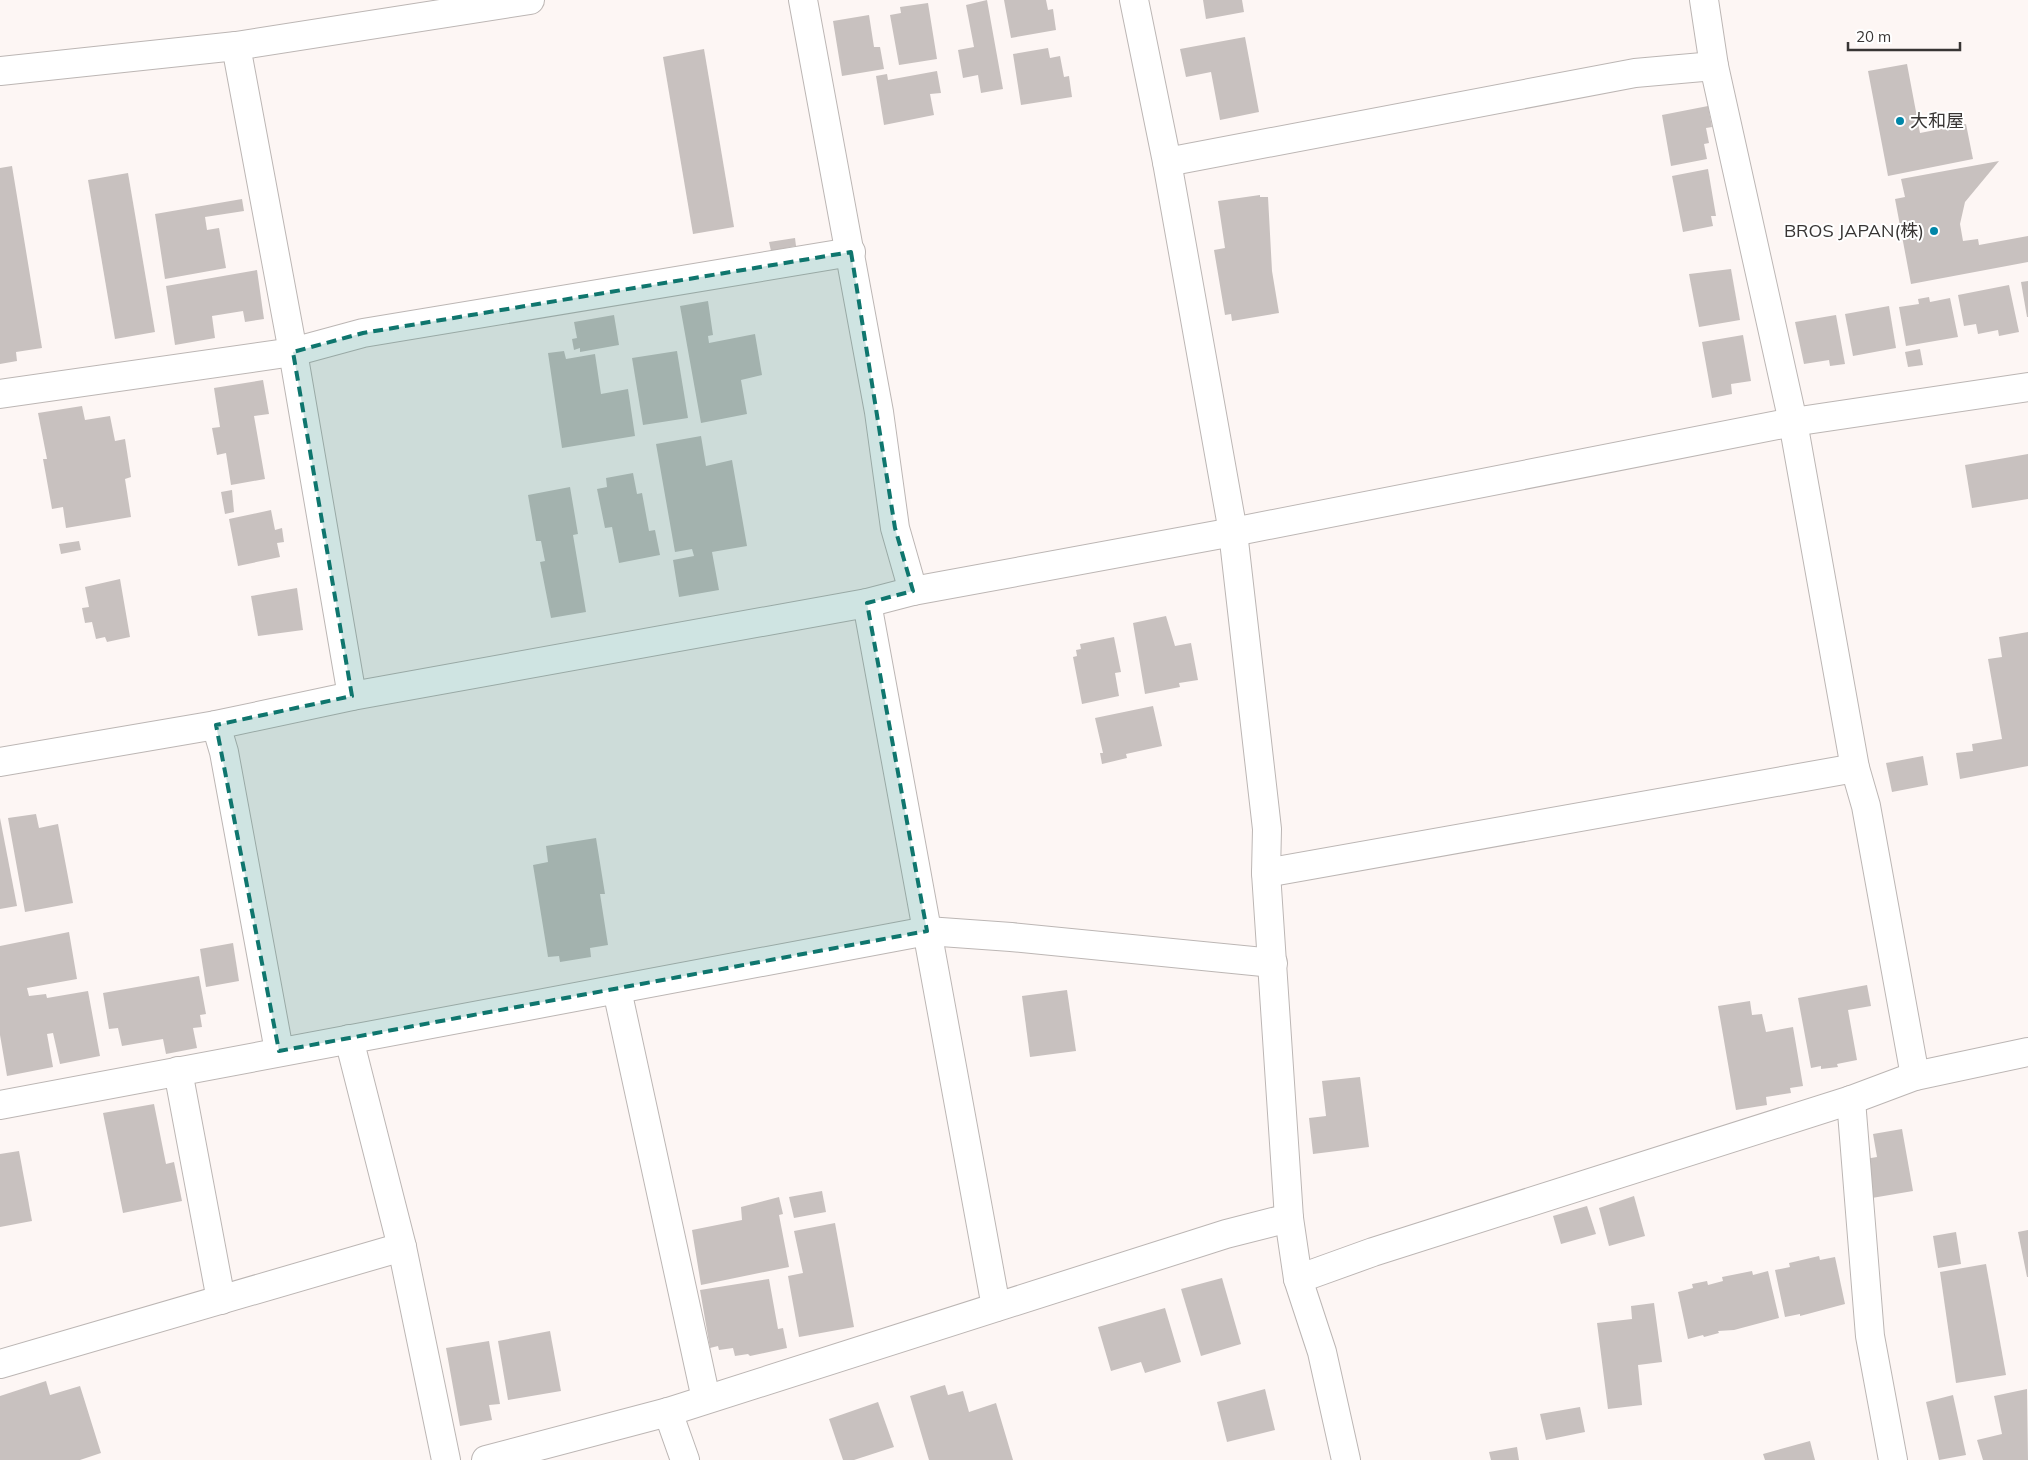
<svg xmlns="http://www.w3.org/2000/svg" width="2028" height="1460" font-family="Mulish,'Noto Sans JP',sans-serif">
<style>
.building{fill:#c8c1bf}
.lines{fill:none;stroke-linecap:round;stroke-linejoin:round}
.minor-casing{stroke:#bcb6b4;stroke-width:30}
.minor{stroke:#fff;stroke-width:28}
.marked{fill:#0f766e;fill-opacity:0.2;stroke:#0f766e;stroke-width:4;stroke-dasharray:10 6;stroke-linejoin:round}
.poi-dot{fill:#0086a8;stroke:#fff;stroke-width:2}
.labels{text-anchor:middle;stroke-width:4;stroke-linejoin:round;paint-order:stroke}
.poi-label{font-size:18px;fill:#383534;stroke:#fff;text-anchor:start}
</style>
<rect width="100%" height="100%" fill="#fdf6f4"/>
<g class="building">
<polygon points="987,0 1003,89 981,93 978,75 963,78 958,50 974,47 966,5"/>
<polygon points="1004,0 1046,0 1048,10 1053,9 1056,30 1011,38"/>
<polygon points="1203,0 1242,0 1244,12 1206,19"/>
<polygon points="928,3 937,59 899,65 890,15 901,13 900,7"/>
<polygon points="869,15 874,47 880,47 884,69 842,76 833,21"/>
<polygon points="1245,37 1259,112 1220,120 1211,72 1186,77 1180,49"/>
<polygon points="1048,48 1050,58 1060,56 1064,77 1069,76 1072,97 1021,105 1013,54"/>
<polygon points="704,49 734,227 693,234 663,57"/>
<polygon points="1907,64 1920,133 1966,124 1973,159 1888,176 1868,71"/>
<polygon points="937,71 941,93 930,94 934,115 884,125 876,76 887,74 888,80"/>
<polygon points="1708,106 1712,127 1706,128 1709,143 1704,144 1707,159 1671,166 1662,115"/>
<polygon points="1999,161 1965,202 1960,224 1963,241 1978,239 1979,245 2028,236 2028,262 1911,284 1895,199 1905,197 1901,179"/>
<polygon points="12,166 42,348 16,352 17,361 0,364 0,168"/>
<polygon points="1708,169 1716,216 1711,216 1713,226 1683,232 1672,176"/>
<polygon points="128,173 155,332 115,339 88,180"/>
<polygon points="1260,195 1260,197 1268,197 1272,271 1279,313 1232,321 1231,314 1225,315 1214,250 1225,248 1218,201"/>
<polygon points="242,199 244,211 205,217 207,230 219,228 226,268 165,279 155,214"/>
<polygon points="795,238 796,246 771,251 769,242"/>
<polygon points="1731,269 1740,320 1699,327 1689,274"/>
<polygon points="257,270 264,319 245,322 243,311 212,316 215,338 175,345 166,286"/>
<polygon points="2028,281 2028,317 2027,317 2021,282"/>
<polygon points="2009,285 2019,332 1999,336 1998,330 1978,334 1976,324 1964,326 1958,295"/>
<polygon points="1929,297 1930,302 1950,298 1958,337 1906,346 1899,307 1919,304 1918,299"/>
<polygon points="708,301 713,335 708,336 709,343 755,334 762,375 741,380 747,414 701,423 680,306"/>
<polygon points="1889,306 1896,348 1853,356 1845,314"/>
<polygon points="614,315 619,345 580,352 580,348 574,350 572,339 577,338 574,322"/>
<polygon points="1836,315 1845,364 1830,366 1829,360 1804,364 1795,322"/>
<polygon points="1743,335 1751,381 1731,384 1732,394 1712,398 1702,342"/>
<polygon points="1920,349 1923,365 1908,367 1905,352"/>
<polygon points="564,351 566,359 595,354 601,394 628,389 635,436 562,448 548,353"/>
<polygon points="677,351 688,418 643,425 632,358"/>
<polygon points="263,380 269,414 254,416 265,479 231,485 226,453 217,455 212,428 220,427 214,388"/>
<polygon points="82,406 85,420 110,416 115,441 125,439 131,477 125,479 131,517 66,528 63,507 52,509 43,459 47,459 38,413"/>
<polygon points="701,436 706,466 732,460 747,546 712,552 719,590 679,597 673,560 694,556 692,549 675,552 656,444"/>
<polygon points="2028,454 2028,499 1972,508 1965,465"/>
<polygon points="633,473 637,494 642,493 649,531 655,530 660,555 619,563 612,527 605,528 597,489 607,487 606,478"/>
<polygon points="570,487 578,534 573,535 586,612 551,618 540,562 545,561 541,541 536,541 528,495"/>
<polygon points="232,490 234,512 225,514 221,492"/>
<polygon points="271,510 275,530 282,528 284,542 277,543 280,557 238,566 229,519"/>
<polygon points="79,541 81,550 61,554 59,544"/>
<polygon points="120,579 130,637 107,642 105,637 96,639 92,622 85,623 82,608 89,607 85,587"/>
<polygon points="297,588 303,630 258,636 251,596"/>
<polygon points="1166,616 1175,646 1191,643 1198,680 1179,683 1180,687 1145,694 1133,623"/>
<polygon points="2028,632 2028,766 1960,779 1956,753 1973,751 1972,744 2002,739 1988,659 2002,657 1999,637"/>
<polygon points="1114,637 1121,672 1115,673 1119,696 1082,704 1073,657 1077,656 1076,650 1081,649 1080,644"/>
<polygon points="1153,706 1162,746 1126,754 1127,758 1102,764 1100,753 1103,753 1095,718"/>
<polygon points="1923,756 1928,785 1892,792 1886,763"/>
<polygon points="36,814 39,828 58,824 73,903 25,912 8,818"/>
<polygon points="0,818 17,906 0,909"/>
<polygon points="596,838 605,894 600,894 608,945 590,948 591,957 560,962 559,956 548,957 533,865 548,862 546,846"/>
<polygon points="69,932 77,979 27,988 29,996 46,994 47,998 88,991 100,1056 60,1064 53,1033 47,1034 53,1067 7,1076 0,1035 0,946"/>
<polygon points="233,943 239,981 206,987 200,949"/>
<polygon points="199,976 206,1014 200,1015 202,1027 193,1028 197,1048 166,1054 163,1039 122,1046 118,1028 109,1029 103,993"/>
<polygon points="1867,985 1871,1006 1848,1010 1857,1060 1837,1064 1838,1067 1821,1069 1821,1066 1811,1068 1798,998"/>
<polygon points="1067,990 1076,1051 1030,1057 1022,996"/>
<polygon points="1750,1001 1752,1015 1762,1014 1766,1032 1793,1027 1803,1086 1790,1088 1791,1093 1766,1097 1767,1105 1736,1110 1718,1006"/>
<polygon points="1360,1077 1369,1147 1313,1154 1309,1118 1326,1116 1322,1081"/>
<polygon points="154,1104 166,1164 174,1162 182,1201 123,1213 103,1113"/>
<polygon points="1902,1129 1913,1191 1866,1199 1865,1159 1877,1157 1873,1134"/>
<polygon points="19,1151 32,1221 0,1227 0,1154"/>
<polygon points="822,1191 826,1212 794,1218 789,1197"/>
<polygon points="1634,1196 1645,1236 1609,1246 1599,1208"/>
<polygon points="779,1197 783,1214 779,1215 789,1267 701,1285 692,1230 742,1220 741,1207"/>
<polygon points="1587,1206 1596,1234 1561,1244 1553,1216"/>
<polygon points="835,1223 854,1327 799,1337 788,1276 803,1273 794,1231"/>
<polygon points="2028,1230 2028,1277 2027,1277 2018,1232"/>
<polygon points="1956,1232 1961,1264 1938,1268 1933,1236"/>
<polygon points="1819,1256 1820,1260 1835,1257 1845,1304 1800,1316 1800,1314 1785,1317 1775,1270 1790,1267 1789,1263"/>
<polygon points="1986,1264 2006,1375 1956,1383 1940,1272"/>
<polygon points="1752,1271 1753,1275 1768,1271 1779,1318 1734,1330 1718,1331 1719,1333 1704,1337 1703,1335 1688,1339 1678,1292 1693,1288 1692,1284 1707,1281 1708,1285 1723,1281 1722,1277"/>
<polygon points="1222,1278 1241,1344 1201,1356 1181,1289"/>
<polygon points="769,1279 778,1329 783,1328 787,1348 750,1356 748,1354 735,1356 733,1348 719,1350 718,1346 710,1348 700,1290"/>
<polygon points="1654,1303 1662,1362 1638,1365 1642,1405 1608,1409 1597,1323 1632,1319 1631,1306"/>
<polygon points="1165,1308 1181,1362 1145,1373 1141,1362 1111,1371 1098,1327"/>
<polygon points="550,1331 561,1391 508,1400 498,1341"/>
<polygon points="489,1341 500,1404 489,1405 492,1420 460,1426 446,1348"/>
<polygon points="46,1381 50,1395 80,1386 101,1453 80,1460 0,1460 0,1396"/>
<polygon points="945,1385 948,1395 963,1391 969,1412 996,1403 1013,1460 929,1460 910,1396"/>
<polygon points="1265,1389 1275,1430 1227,1442 1217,1402"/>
<polygon points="2027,1389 2028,1460 1983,1460 1977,1440 2002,1434 1994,1396"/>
<polygon points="1953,1395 1966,1455 1939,1460 1926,1402"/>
<polygon points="878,1402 894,1447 854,1460 843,1460 829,1419"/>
<polygon points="1580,1407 1585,1432 1546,1440 1540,1414"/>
<polygon points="1810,1441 1815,1460 1765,1460 1763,1454"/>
<polygon points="1517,1447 1519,1460 1491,1460 1489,1452"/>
</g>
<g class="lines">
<defs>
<g id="minor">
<polyline points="803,0 879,412 895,528 913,591"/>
<polyline points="1134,0 1167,162 1233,532 1267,829 1266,873 1289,1218 1298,1279 1322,1352 1346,1460"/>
<polyline points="1704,0 1714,66 1793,422 1855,768 1866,806 1915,1076"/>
<polyline points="236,46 293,352 352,696"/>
<polyline points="0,71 236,46 530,0"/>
<polyline points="1167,162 1635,73 1714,66"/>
<polyline points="0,394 293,352 363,333 851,252"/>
<polyline points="867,603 996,1307"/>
<polyline points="216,725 224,752 279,1051"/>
<polyline points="0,762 216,725 352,696 867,603 913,591 1233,532 1793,422 2028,387"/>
<polyline points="1266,873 1855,768"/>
<polyline points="617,990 706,1399"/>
<polyline points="349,1039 402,1247 446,1460"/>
<polyline points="178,1071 221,1300"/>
<polyline points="1851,1100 1870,1336 1893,1460"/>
<polyline points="0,1105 927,931 1011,937 1273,963"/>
<polyline points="1298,1279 1373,1252 1851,1100 1915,1076 2028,1052"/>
<polyline points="0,1364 402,1247"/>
<polyline points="668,1412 685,1460"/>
<polyline points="486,1460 668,1412 1226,1234 1289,1218"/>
</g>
</defs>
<use href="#minor" class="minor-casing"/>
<use href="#minor" class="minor"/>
</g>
<path class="marked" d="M 851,252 L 895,528 L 913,591 L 867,603 L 927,931 L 279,1051 L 216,725 L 352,696 L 293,352 L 363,333 Z"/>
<g class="poi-dot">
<circle cx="1900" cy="121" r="5"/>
<circle cx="1934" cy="231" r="5"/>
</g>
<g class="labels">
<g class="poi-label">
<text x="1910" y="127">大和屋</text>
<text x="1924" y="237" text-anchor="end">BROS JAPAN(株)</text>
</g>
</g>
<path d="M1848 42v8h112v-8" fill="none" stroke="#383534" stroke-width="2.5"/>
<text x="1856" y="42" font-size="15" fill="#383534" stroke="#ffffff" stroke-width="4" paint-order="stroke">20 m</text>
</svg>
